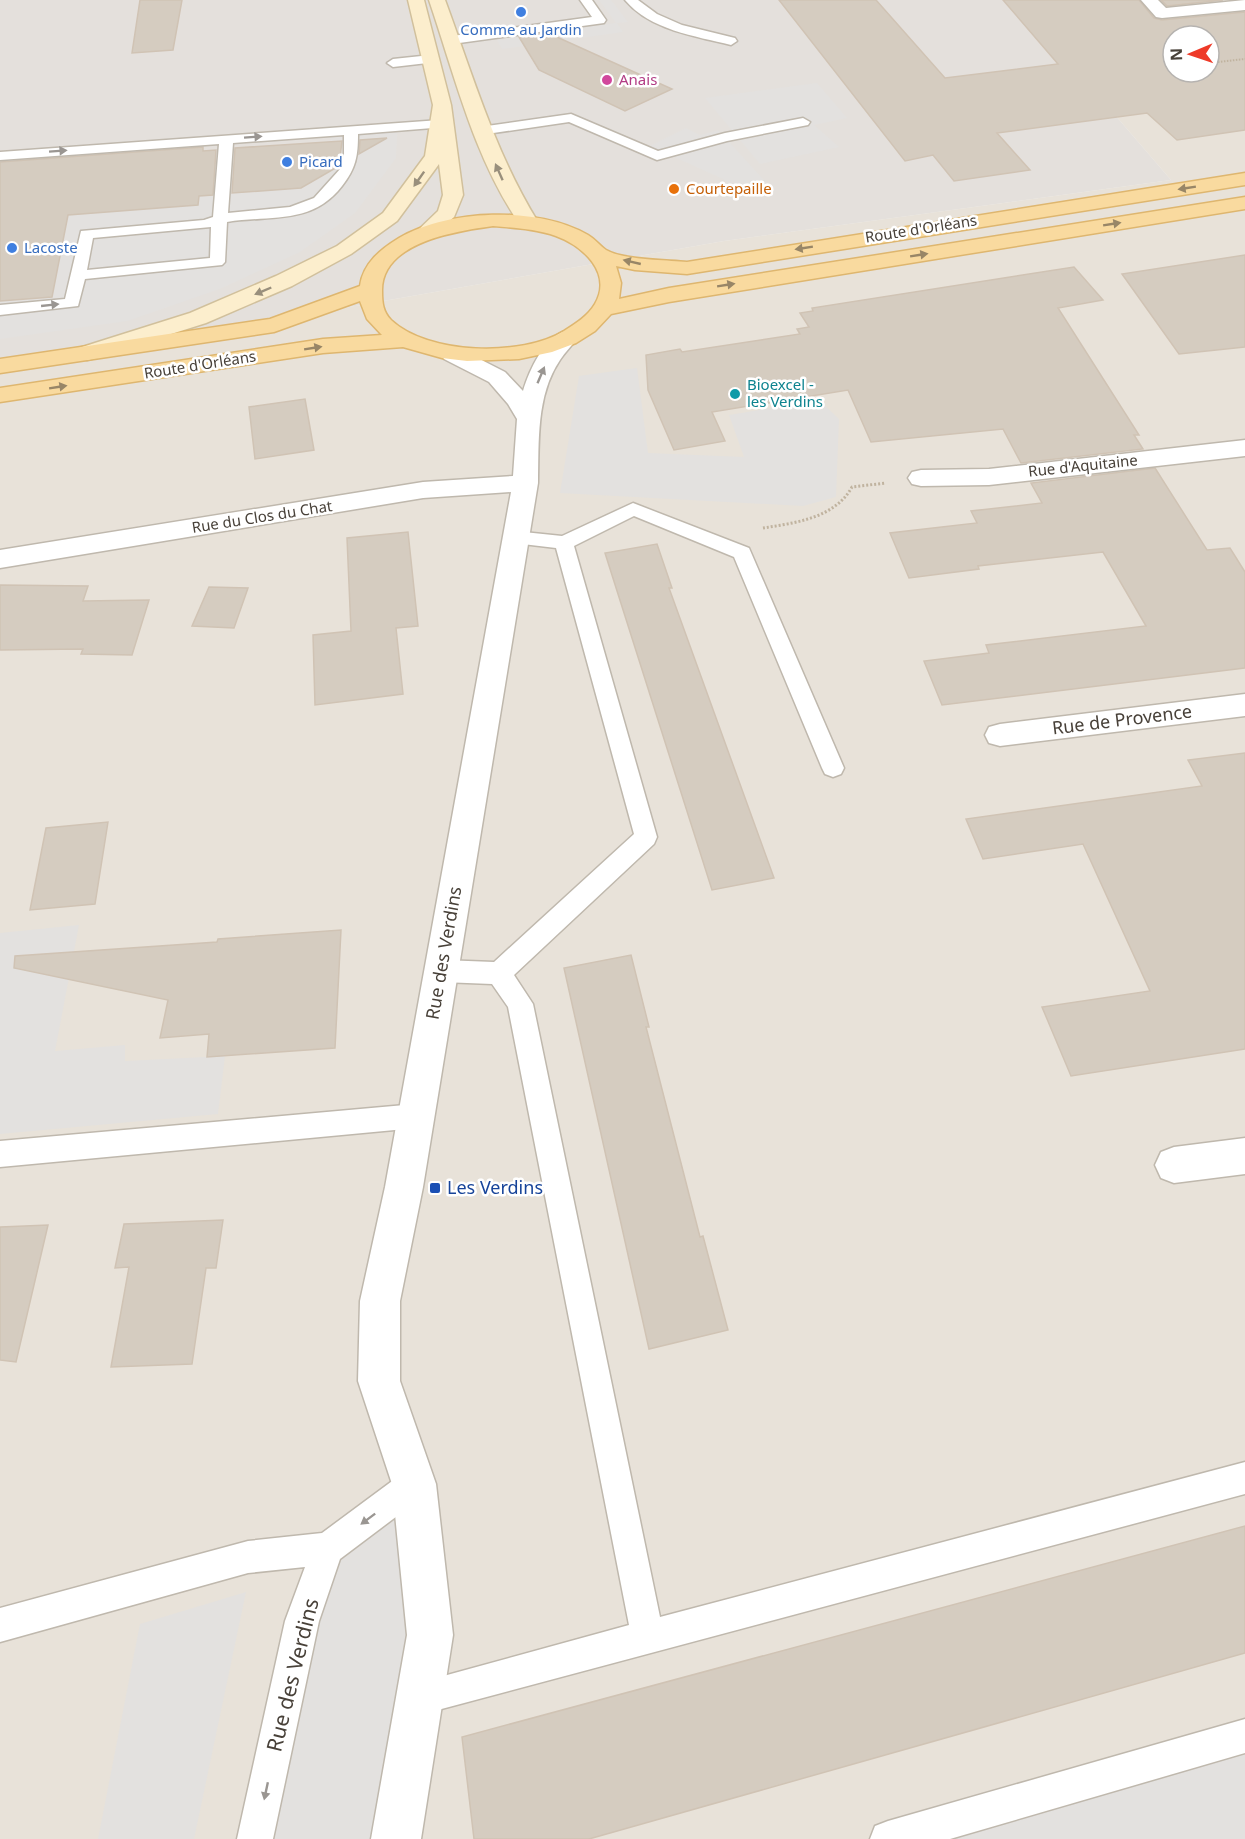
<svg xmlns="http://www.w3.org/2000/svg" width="1245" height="1839" font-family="'Noto Sans',sans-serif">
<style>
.residential{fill:#e8e2d9;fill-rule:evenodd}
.industrial{fill:#e4e0dc}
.parking{fill:#e3e1df}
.building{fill:#d5ccc0;stroke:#d0c3b4;stroke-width:1.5;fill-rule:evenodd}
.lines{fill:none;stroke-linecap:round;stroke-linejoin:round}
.service-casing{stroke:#bfb8ad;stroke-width:3}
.minor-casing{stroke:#bfb8ad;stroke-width:3}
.secondary-casing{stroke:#d1c09c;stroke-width:3}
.primary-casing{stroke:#deb66f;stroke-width:3}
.path-far1{stroke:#c0b39f;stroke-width:2;stroke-dasharray:1.5 1.5;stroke-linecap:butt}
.path{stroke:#c0b39f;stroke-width:3;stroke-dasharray:2 2;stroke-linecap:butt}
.service{fill:#fff;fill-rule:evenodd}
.minor{fill:#fff;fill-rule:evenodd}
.secondary{fill:#fceecd;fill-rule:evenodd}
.primary{fill:#f9da9f;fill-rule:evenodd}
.oneway{fill:#9a9692}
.oneway2{fill:#998f7c}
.oneway3{fill:#988667}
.shop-dot{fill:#3f7fe0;stroke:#fff;stroke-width:2}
.hotel-dot{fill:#d1479c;stroke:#fff;stroke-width:2}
.food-dot{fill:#e8710a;stroke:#fff;stroke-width:2}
.culture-dot{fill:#0f9aa8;stroke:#fff;stroke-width:2}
.transit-dot{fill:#1a4fb4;stroke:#fff;stroke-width:2}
.labels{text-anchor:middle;stroke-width:5;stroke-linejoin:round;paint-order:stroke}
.far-shop-label{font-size:15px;fill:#366cbe;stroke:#fff;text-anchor:start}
.far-hotel-label{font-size:15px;fill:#b23c85;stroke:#fff;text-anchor:start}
.far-food-label{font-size:15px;fill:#c56008;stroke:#fff;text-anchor:start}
.far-street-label{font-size:15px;fill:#484139;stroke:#fff}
.far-culture-label{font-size:15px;fill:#0d838f;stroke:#fff;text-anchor:start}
.street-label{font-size:18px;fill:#484139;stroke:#fff}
.transit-label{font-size:18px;fill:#164399;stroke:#fff;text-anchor:start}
.near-street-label{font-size:21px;fill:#484139;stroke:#fff}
</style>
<rect width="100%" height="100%" fill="#f4f1eb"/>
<path class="residential" d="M 1016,0 L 1245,0 L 1245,1839 L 0,1839 L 0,366 L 87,353 L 724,241 L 1171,180 ZM 1173,36 L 1209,36 L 1209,72 L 1173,72 Z"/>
<polygon class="industrial" points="0,0 1016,0 1171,180 724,241 87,353 0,366"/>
<g class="parking">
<polygon points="599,0 611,0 628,22 617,23 623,32 502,49 497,40 616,23"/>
<polygon points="817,83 847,118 814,125 839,147 760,164 705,98"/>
<polygon points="398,122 396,158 355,213 300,252 220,289 127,321 0,339 0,301 52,297 68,215 198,205 199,192 240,193 301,188 332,170 330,128"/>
<polygon points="686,128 700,135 718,130 773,190 743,196 723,179 650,146"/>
<polygon points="637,368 648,453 744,457 729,415 819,400 839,419 836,497 803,506 560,493 579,376"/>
<polygon points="79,925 55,1051 125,1045 125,1061 225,1056 218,1114 0,1134 0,933"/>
<polygon points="414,1484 430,1635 396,1839 255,1839 328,1548"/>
<polygon points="246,1592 194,1839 98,1839 140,1624"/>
<polygon points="1245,1736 1245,1839 888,1839"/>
</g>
<g class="building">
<polygon points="140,0 182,0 173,50 132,53"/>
<path d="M 779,0 L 876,0 L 945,78 L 1058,64 L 1003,0 L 1139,0 L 1154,18 L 1162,20 L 1245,12 L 1245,130 L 1177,140 L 1147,113 L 997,133 L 1030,170 L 954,181 L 933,155 L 905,161 ZM 1173,36 L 1209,36 L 1209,72 L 1173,72 Z"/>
<polygon points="1161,0 1223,0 1167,6"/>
<polygon points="548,33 632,71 672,89 625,111 539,70 519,37"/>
<polygon points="387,138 359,154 360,140"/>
<polygon points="342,141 339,166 301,188 232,193 235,148"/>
<polygon points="203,147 203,151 216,150 213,195 199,196 198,205 68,215 52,297 0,301 0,162"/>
<polygon points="1245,255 1245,347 1179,354 1122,274"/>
<polygon points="1074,267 1103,300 1058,308 1139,435 1134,435 1143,449 1021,463 1003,429 871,442 848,390 712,412 725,441 674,450 648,390 646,355 680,349 682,352 800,334 797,329 809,327 800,313 813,311 812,308"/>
<polygon points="305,399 314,450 255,459 249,407"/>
<polygon points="1155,468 1207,550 1230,548 1245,572 1245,668 942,705 924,661 989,653 986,645 1146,626 1103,552 978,566 979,569 909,578 890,533 977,523 971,511 1042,503 1031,483"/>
<polygon points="408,532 418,626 396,628 403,694 315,705 313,635 351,631 347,538"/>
<polygon points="657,544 672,588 669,588 774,878 712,890 605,553"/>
<polygon points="0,585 88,586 83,601 149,600 132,655 81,654 83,649 0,650"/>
<polygon points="209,587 248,588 234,628 192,626"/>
<polygon points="1245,753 1245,1049 1071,1076 1042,1007 1150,991 1083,844 983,859 966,819 1202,786 1188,760"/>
<polygon points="108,822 95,904 30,910 46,828"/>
<polygon points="341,930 335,1048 207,1057 209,1034 160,1038 168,1000 14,968 15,956 217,942 218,939"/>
<polygon points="631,955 649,1027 646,1027 700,1237 703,1236 728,1330 649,1349 564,968"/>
<polygon points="223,1220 216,1268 206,1268 192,1364 111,1367 129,1267 115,1268 124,1224"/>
<polygon points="48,1225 16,1362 0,1360 0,1227"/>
<polygon points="1245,1526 1245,1653 589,1839 474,1839 462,1737"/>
</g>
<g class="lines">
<defs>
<g id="service">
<polygon points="580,0 592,0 606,20 604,23 452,44 446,40 452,36 592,17"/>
<path d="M 625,0 L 638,0 L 657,14 L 682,25 L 735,38 L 737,41 L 731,45 C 695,36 650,30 625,0 Z"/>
<polygon points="431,55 436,56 437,59 436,62 393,67 387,63 393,59"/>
<polygon points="571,114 658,151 725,133 803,118 810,122 808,125 727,141 657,160 569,122 480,135 473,131 480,127"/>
<path d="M 440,120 L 445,121 L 447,124 L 445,127 L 358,134 C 358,156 356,168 342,186 C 312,225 271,215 227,222 L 225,262 L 222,265 L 85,279 L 78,306 L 0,315 L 0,305 L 65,299 L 81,231 L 204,220 L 213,217 L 219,144 L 0,160 L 0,152 ZM 344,135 L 344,157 L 341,168 L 314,198 L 290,207 L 228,213 L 233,143 ZM 211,227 L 210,258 L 87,270 L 93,238 Z"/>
<polygon points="633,503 749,548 844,768 841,774 833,777 825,774 822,768 734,557 634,516 574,546 657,837 654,844 514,975 533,1004 660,1617 1245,1462 1245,1494 419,1715 407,1710 402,1698 407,1686 629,1625 508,1007 492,984 442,982 433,979 430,971 433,963 442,960 494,962 634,834 556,548 514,543 507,542 504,537 507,532 514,531 562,536"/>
<polygon points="416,1104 425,1107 429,1116 425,1125 416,1128 0,1167 0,1141"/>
<polygon points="414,1468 425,1473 430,1484 425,1495 340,1559 319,1621 273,1839 237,1839 285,1621 305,1567 248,1573 0,1642 0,1608 248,1541 322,1533 403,1473"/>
<polygon points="1245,1719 1245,1753 950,1839 870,1839 875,1826 888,1821"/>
</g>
<g id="minor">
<polygon points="1141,0 1158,0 1166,8 1245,0 1245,10 1162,18 1156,17"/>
<path d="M 566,331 L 574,333 L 577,338 C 572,346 565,352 560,360 C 536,395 539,442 538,483 L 423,1187 L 400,1301 L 400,1381 L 436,1484 L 453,1635 L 421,1839 L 371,1839 L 407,1635 L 392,1484 L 358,1381 L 360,1301 L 385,1187 L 511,492 L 423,498 L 0,568 L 0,550 L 423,482 L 513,476 L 517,419 L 508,404 L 489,382 L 444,359 L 441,354 L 444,349 L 452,347 L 460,349 L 505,372 L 523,391 C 529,371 544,337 566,331 Z"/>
<polygon points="1245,440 1245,456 989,485 921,486 912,484 908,478 912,472 921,470 989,469"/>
<polygon points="1245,694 1245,716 1000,746 989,743 985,735 989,727 1000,724"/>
<polygon points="1245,1138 1245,1174 1174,1183 1161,1178 1155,1165 1161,1152 1174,1147"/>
</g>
<g id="secondary">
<polygon points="408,0 424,0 451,105 463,195 454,217 432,237 425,239 418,237 415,233 438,211 443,195 439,164 397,221 351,254 292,286 206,323 95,358 87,360 79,358 76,353 79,348 190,313 276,276 337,246 383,213 425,156 433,105"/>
<path d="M 429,0 L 445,0 C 473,76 495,153 538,222 L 535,226 L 528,228 L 521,226 C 474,159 455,76 429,0 Z"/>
</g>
<path id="primary" d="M 1245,173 L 1245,185 L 687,274 L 635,270 L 616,266 L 621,283 L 619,299 L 669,288 L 1245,197 L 1245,209 L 669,302 L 611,314 L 595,331 L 576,343 L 552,352 L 519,359 L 467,361 L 442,358 L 403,347 L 323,353 L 0,402 L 0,388 L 323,339 L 382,335 L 367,319 L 360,301 L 274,332 L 0,373 L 0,359 L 270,319 L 360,286 C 363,263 381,249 399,238 C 448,209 538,206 588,235 C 595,239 600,246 606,250 C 623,260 667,260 687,262 ZM 493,226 C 514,228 536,229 556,236 C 583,246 613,273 595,304 C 588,316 575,324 564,331 C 522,357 428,355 391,320 C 383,312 382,303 382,291 C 381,242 457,231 493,226 Z"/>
</defs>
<use href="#service" class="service-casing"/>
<use href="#minor" class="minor-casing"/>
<use href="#secondary" class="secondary-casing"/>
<use href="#primary" class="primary-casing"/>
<polyline class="path-far1" points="1209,63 1245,59"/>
<path class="path" d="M 763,528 C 795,523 835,518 852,487 L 886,483"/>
<use href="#service" class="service"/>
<use href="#minor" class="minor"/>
<use href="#secondary" class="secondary"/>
<use href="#primary" class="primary"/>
</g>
<defs><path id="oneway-solid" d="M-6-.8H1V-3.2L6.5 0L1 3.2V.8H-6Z" transform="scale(1.5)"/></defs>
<g class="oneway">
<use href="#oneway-solid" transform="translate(253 137) rotate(-4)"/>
<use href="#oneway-solid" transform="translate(58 151) rotate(-4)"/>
<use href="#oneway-solid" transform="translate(50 305) rotate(-6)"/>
<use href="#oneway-solid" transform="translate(541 375) rotate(-67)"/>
<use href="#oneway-solid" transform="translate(368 1519) rotate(143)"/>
<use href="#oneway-solid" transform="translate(266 1791) rotate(102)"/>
</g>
<g class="oneway2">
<use href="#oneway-solid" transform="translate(499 172) rotate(-114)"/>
<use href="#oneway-solid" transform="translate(419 179) rotate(125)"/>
<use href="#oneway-solid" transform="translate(263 291) rotate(157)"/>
</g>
<g class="oneway3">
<use href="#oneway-solid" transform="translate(1187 188) rotate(171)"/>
<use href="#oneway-solid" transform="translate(1112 224) rotate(-9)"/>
<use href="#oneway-solid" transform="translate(804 248) rotate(171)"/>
<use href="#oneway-solid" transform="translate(919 255) rotate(-9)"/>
<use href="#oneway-solid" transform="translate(632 262) rotate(-167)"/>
<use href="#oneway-solid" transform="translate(726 285) rotate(-9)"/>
<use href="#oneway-solid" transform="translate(313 348) rotate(-9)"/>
<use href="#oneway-solid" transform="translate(58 387) rotate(-9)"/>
</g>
<g class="shop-dot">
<circle cx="521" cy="12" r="6"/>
<circle cx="287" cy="162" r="6"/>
<circle cx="12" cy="248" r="6"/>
</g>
<circle class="hotel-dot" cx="607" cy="80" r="6"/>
<circle class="food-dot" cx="674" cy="189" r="6"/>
<circle class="culture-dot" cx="735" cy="394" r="6"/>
<rect class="transit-dot" x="429" y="1182" width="12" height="12" rx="3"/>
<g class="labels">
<g class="far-shop-label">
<text x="521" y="35" text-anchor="middle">Comme au Jardin</text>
<text x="299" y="167">Picard</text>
<text x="24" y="253">Lacoste</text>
</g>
<g class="far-hotel-label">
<text x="619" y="85">Anais</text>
</g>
<g class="far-food-label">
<text x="686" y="194">Courtepaille</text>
</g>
<g class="far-street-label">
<text transform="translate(921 229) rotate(-9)" y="5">Route d'Orléans</text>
<text transform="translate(200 365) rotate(-9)" y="5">Route d'Orléans</text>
<text transform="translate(1083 466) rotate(-6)" y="5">Rue d'Aquitaine</text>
<text transform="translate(262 517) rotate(-9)" y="5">Rue du Clos du Chat</text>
</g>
<g class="far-culture-label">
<text x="747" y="390">Bioexcel -<tspan x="747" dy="17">les Verdins</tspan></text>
</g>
<g class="street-label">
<text transform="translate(1122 720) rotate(-7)" y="6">Rue de Provence</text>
<text transform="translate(444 953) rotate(-80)" y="6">Rue des Verdins</text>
</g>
<g class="transit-label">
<text x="447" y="1194">Les Verdins</text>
</g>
<g class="near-street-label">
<text transform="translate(293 1675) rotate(-76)" y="7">Rue des Verdins</text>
</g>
</g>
<g transform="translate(1191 54) rotate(268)"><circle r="28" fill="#ffffff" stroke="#b6b3b0" stroke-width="1.5"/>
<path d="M0-4.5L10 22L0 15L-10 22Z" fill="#ee3a28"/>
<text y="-9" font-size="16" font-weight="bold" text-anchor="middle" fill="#484139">N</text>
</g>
</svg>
